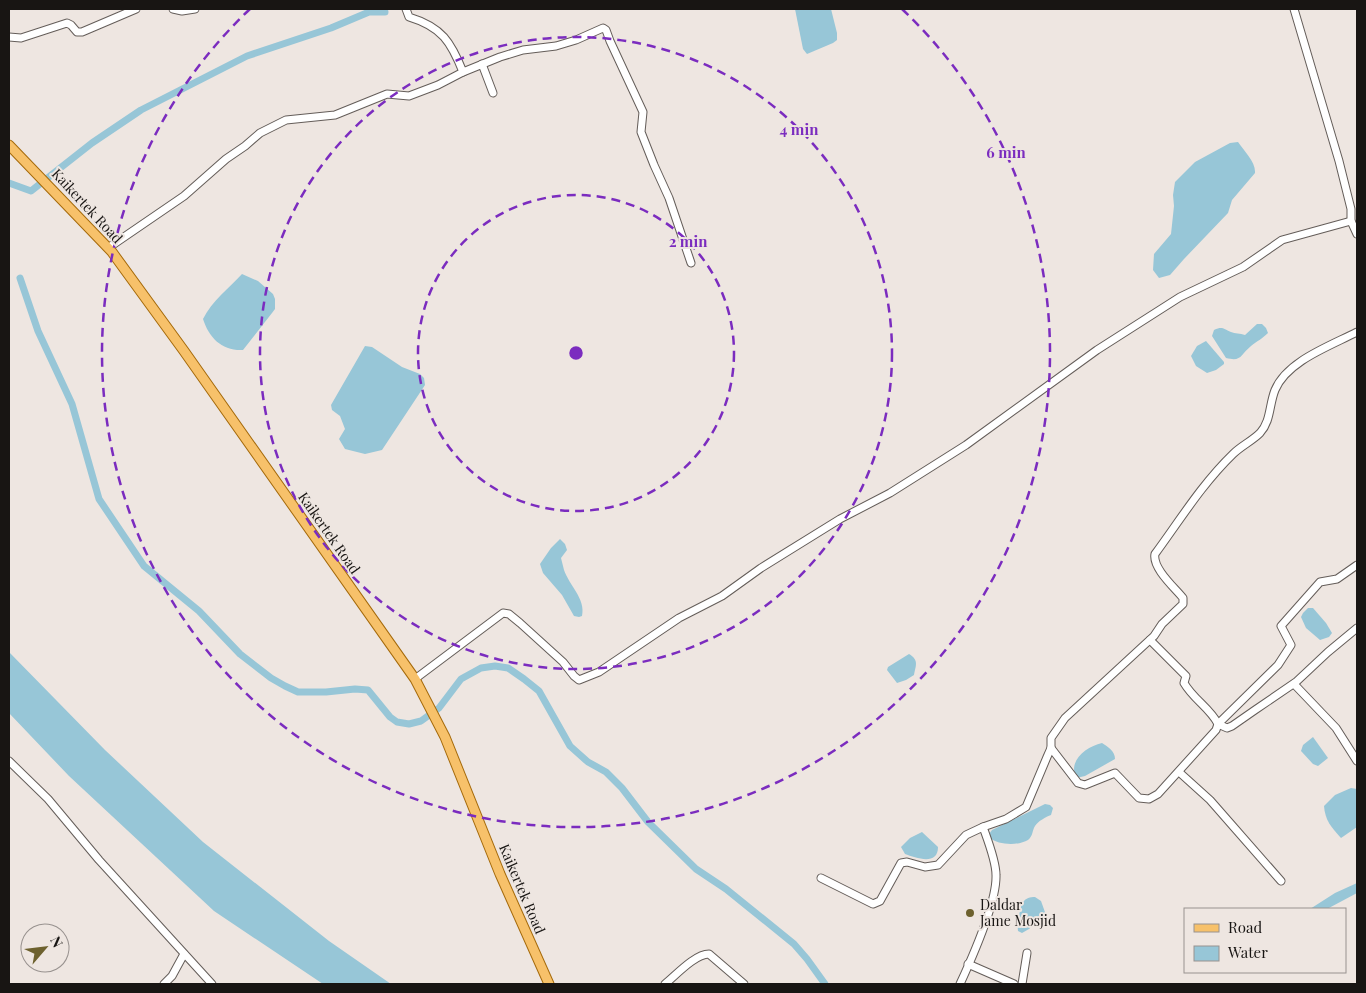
<svg xmlns="http://www.w3.org/2000/svg" width="1366" height="993" font-family="'Playfair Display',serif">
<style>
.water{fill:#97c6d7}
.lines{fill:none;stroke-linecap:round;stroke-linejoin:round}
.canal{stroke:#97c6d7;stroke-width:7}
.minor-casing{stroke:#645d59;stroke-width:9}
.major-casing{stroke:#a56a0b;stroke-width:11}
.minor{stroke:#fff;stroke-width:7}
.major{stroke:#f7c16a;stroke-width:9}
.ring{fill:none;stroke:#7b2cbf;stroke-width:2.5;stroke-dasharray:9 6}
.poi-dot{fill:#6d612e;stroke:#eee6e1;stroke-width:2}
.labels{text-anchor:middle;stroke-width:4;stroke-linejoin:round;paint-order:stroke}
.street-label{font-size:14px;fill:#181513;stroke:#eee6e1}
.poi-label{font-size:14px;fill:#181513;stroke:#eee6e1;text-anchor:start}
.centre{fill:#7b2cbf;stroke:#eee6e1;stroke-width:2.5}
.ring-label{font-size:15px;text-anchor:middle;font-weight:bold;fill:#7b2cbf;stroke:#eee6e1;stroke-width:4;stroke-linejoin:round;paint-order:stroke}
</style>
<rect width="100%" height="100%" fill="#eee6e1"/>
<g class="water">
<polygon points="795,9 831,9 837,33 837,40 833,43 807,54 803,49"/>
<path d="M 1238,142 C 1244,151 1256,162 1255,173 L 1232,200 L 1228,213 L 1184,259 L 1170,275 L 1159,278 L 1153,270 L 1154,254 L 1171,234 L 1174,206 L 1173,195 L 1175,182 L 1195,162 L 1230,143 Z"/>
<path d="M 242,274 L 258,281 L 273,294 L 275,299 L 275,309 L 272,313 L 243,350 C 222,351 209,338 203,319 C 212,301 229,288 242,274 Z"/>
<path d="M 1257,324 L 1262,324 L 1266,328 L 1268,333 C 1262,339 1257,341 1251,346 C 1240,355 1242,362 1226,358 L 1212,336 L 1214,330 C 1223,326 1223,329 1231,332 C 1235,334 1240,333 1245,335 Z"/>
<polygon points="1206,341 1224,362 1224,364 1216,370 1207,373 1196,366 1191,356 1197,346"/>
<polygon points="365,346 372,347 402,367 420,374 424,378 425,385 382,450 365,454 345,449 339,439 345,429 340,416 332,410 331,405"/>
<path d="M 560,539 L 565,544 L 567,550 L 561,558 C 562,562 563,566 564,570 C 569,585 586,599 582,616 L 579,617 L 574,616 L 562,595 L 543,573 L 540,564 L 551,548 Z"/>
<polygon points="1308,608 1313,608 1326,623 1332,633 1329,637 1320,640 1306,628 1301,617 1303,613"/>
<polygon points="9,652 105,750 203,842 329,941 391,984 323,984 214,911 69,776 9,713"/>
<path d="M 909,654 C 919,660 916,665 914,675 L 906,680 L 897,683 L 887,670 L 888,667 Z"/>
<polygon points="1313,737 1328,758 1318,766 1313,764 1301,751 1303,745"/>
<path d="M 1102,743 C 1108,747 1115,751 1115,759 L 1085,776 L 1076,778 C 1068,760 1086,747 1102,743 Z"/>
<path d="M 1351,788 L 1357,789 L 1357,827 L 1341,838 C 1331,827 1325,820 1324,806 L 1335,795 Z"/>
<path d="M 1045,804 L 1050,805 L 1053,808 L 1051,815 C 1046,817 1038,821 1035,826 C 1032,831 1033,836 1028,840 C 1018,846 998,845 990,838 L 989,834 L 992,830 Z"/>
<path d="M 922,832 L 938,847 C 938,866 916,858 905,854 L 901,847 L 910,838 Z"/>
<polygon points="1357,883 1357,893 1327,909 1310,909 1335,893"/>
<path d="M 1035,897 L 1041,901 L 1046,915 L 1029,929 L 1022,933 L 1018,931 C 1017,926 1020,906 1023,902 C 1026,898 1030,897 1035,897 Z"/>
</g>
<g class="lines">
<g class="canal">
<polyline points="9,183 31,191 92,143 141,110 247,56 331,28 369,12 385,12"/>
<polyline points="20,278 38,331 72,404 99,499 144,566 199,611 240,654 271,678 285,686 298,692 326,692 355,689 368,690 390,717 397,722 409,724 421,721 439,708 461,679 481,668 495,666 508,668 524,679 539,691 570,746 588,762 606,772 622,788 648,822 696,869 726,889 794,944 807,959 825,984"/>
</g>
<defs>
<g id="minor">
<polyline points="173,9 182,11 195,9"/>
<polyline points="1294,9 1339,161 1351,209 1351,221 1357,234"/>
<polyline points="9,37 21,38 67,23 71,25 77,32 82,32 136,9"/>
<polyline points="482,64 493,93"/>
<polyline points="463,72 500,57 523,50 556,46 576,40 603,28 606,30 610,41 643,112 641,132 654,165 669,198 691,263"/>
<path d="M 108,248 L 184,196 L 226,159 L 245,146 L 260,133 L 286,120 L 335,115 L 387,94 L 409,96 L 438,85 L 463,72 C 451,42 442,27 409,17 L 406,9"/>
<polyline points="1357,565 1337,579 1320,582 1281,626 1291,645 1278,665 1218,724 1227,728 1232,726 1255,710 1296,682 1328,652 1357,628"/>
<polyline points="415,679 503,613 509,614 520,623 563,662 574,676 579,680 599,672 679,618 722,596 761,568 840,519 890,493 966,445 1097,350 1180,297 1243,267 1282,240 1351,221"/>
<polyline points="1294,684 1336,728 1357,761"/>
<path d="M 1051,748 L 1078,783 L 1085,785 L 1115,773 L 1139,798 L 1149,799 L 1158,794 L 1216,730 L 1218,724 C 1210,708 1194,700 1184,683 L 1186,676 L 1150,640"/>
<polyline points="9,761 48,799 99,860 212,984"/>
<polyline points="1179,772 1210,800 1281,881"/>
<polyline points="821,878 873,904 880,901 901,863 907,862 925,867 938,865 966,835 983,827"/>
<polyline points="968,964 1014,984"/>
<polyline points="164,984 172,976 184,954"/>
<path d="M 665,984 C 676,975 695,954 709,954 L 744,984"/>
<path d="M 960,984 C 972,958 997,903 996,875 C 996,861 988,841 983,827 L 1006,819 L 1026,807 L 1047,757 L 1051,748 L 1051,738 L 1065,718 L 1154,636 L 1162,624 L 1183,604 L 1183,598 C 1175,588 1152,568 1155,554 C 1180,520 1202,484 1233,454 C 1241,446 1252,441 1260,433 C 1271,421 1269,405 1275,390 C 1287,361 1330,346 1357,332"/>
<polyline points="1022,984 1027,953"/>
</g>
<polyline id="major" points="9,145 112,252 184,351 415,679 445,737 500,874 549,984"/>
</defs>
<use href="#minor" class="minor-casing"/>
<use href="#major" class="major-casing"/>
<use href="#minor" class="minor"/>
<use href="#major" class="major"/>
</g>
<g class="ring">
<circle cx="576" cy="353" r="158"/>
<circle cx="576" cy="353" r="316"/>
<path d="M902 9A474 474 0 1 1 250 9"/>
</g>
<circle class="poi-dot" cx="970" cy="913" r="5"/>
<g class="labels">
<g class="street-label">
<text transform="translate(87 206) rotate(47)" y="5">Kaikertek Road</text>
<text transform="translate(329 533) rotate(55)" y="5">Kaikertek Road</text>
<text transform="translate(522 889) rotate(67)" y="5">Kaikertek Road</text>
</g>
<g class="poi-label">
<text x="980" y="910">Daldar<tspan x="980" dy="16">Jame Mosjid</tspan></text>
</g>
</g>
<circle cx="576" cy="353" r="8" class="centre"/>
<g class="ring-label">
<text x="799" y="135">4 min</text>
<text x="1006" y="158">6 min</text>
<text x="688" y="247">2 min</text>
</g>
<rect width="1366" height="993" fill="none" stroke="#181513" stroke-width="20"/>
<rect x="1184" y="908" width="162" height="65" fill="#eee6e1" stroke="#98928f"/>
<rect x="1194" y="924" width="25" height="8" fill="#f7c16a" stroke="#98928f"/>
<text x="1228" y="933" font-size="15" fill="#181513">Road</text>
<rect x="1194" y="946" width="25" height="15" fill="#97c6d7" stroke="#98928f"/>
<text x="1228" y="958" font-size="15" fill="#181513">Water</text>
<g transform="translate(45 948) rotate(62)"><circle r="24" fill="#eee6e1" stroke="#98928f"/>
<path d="M0-4L9 19L0 12L-9 19Z" fill="#6d612e"/>
<text y="-8" font-size="14" font-weight="bold" text-anchor="middle" fill="#181513">N</text>
</g>
</svg>
